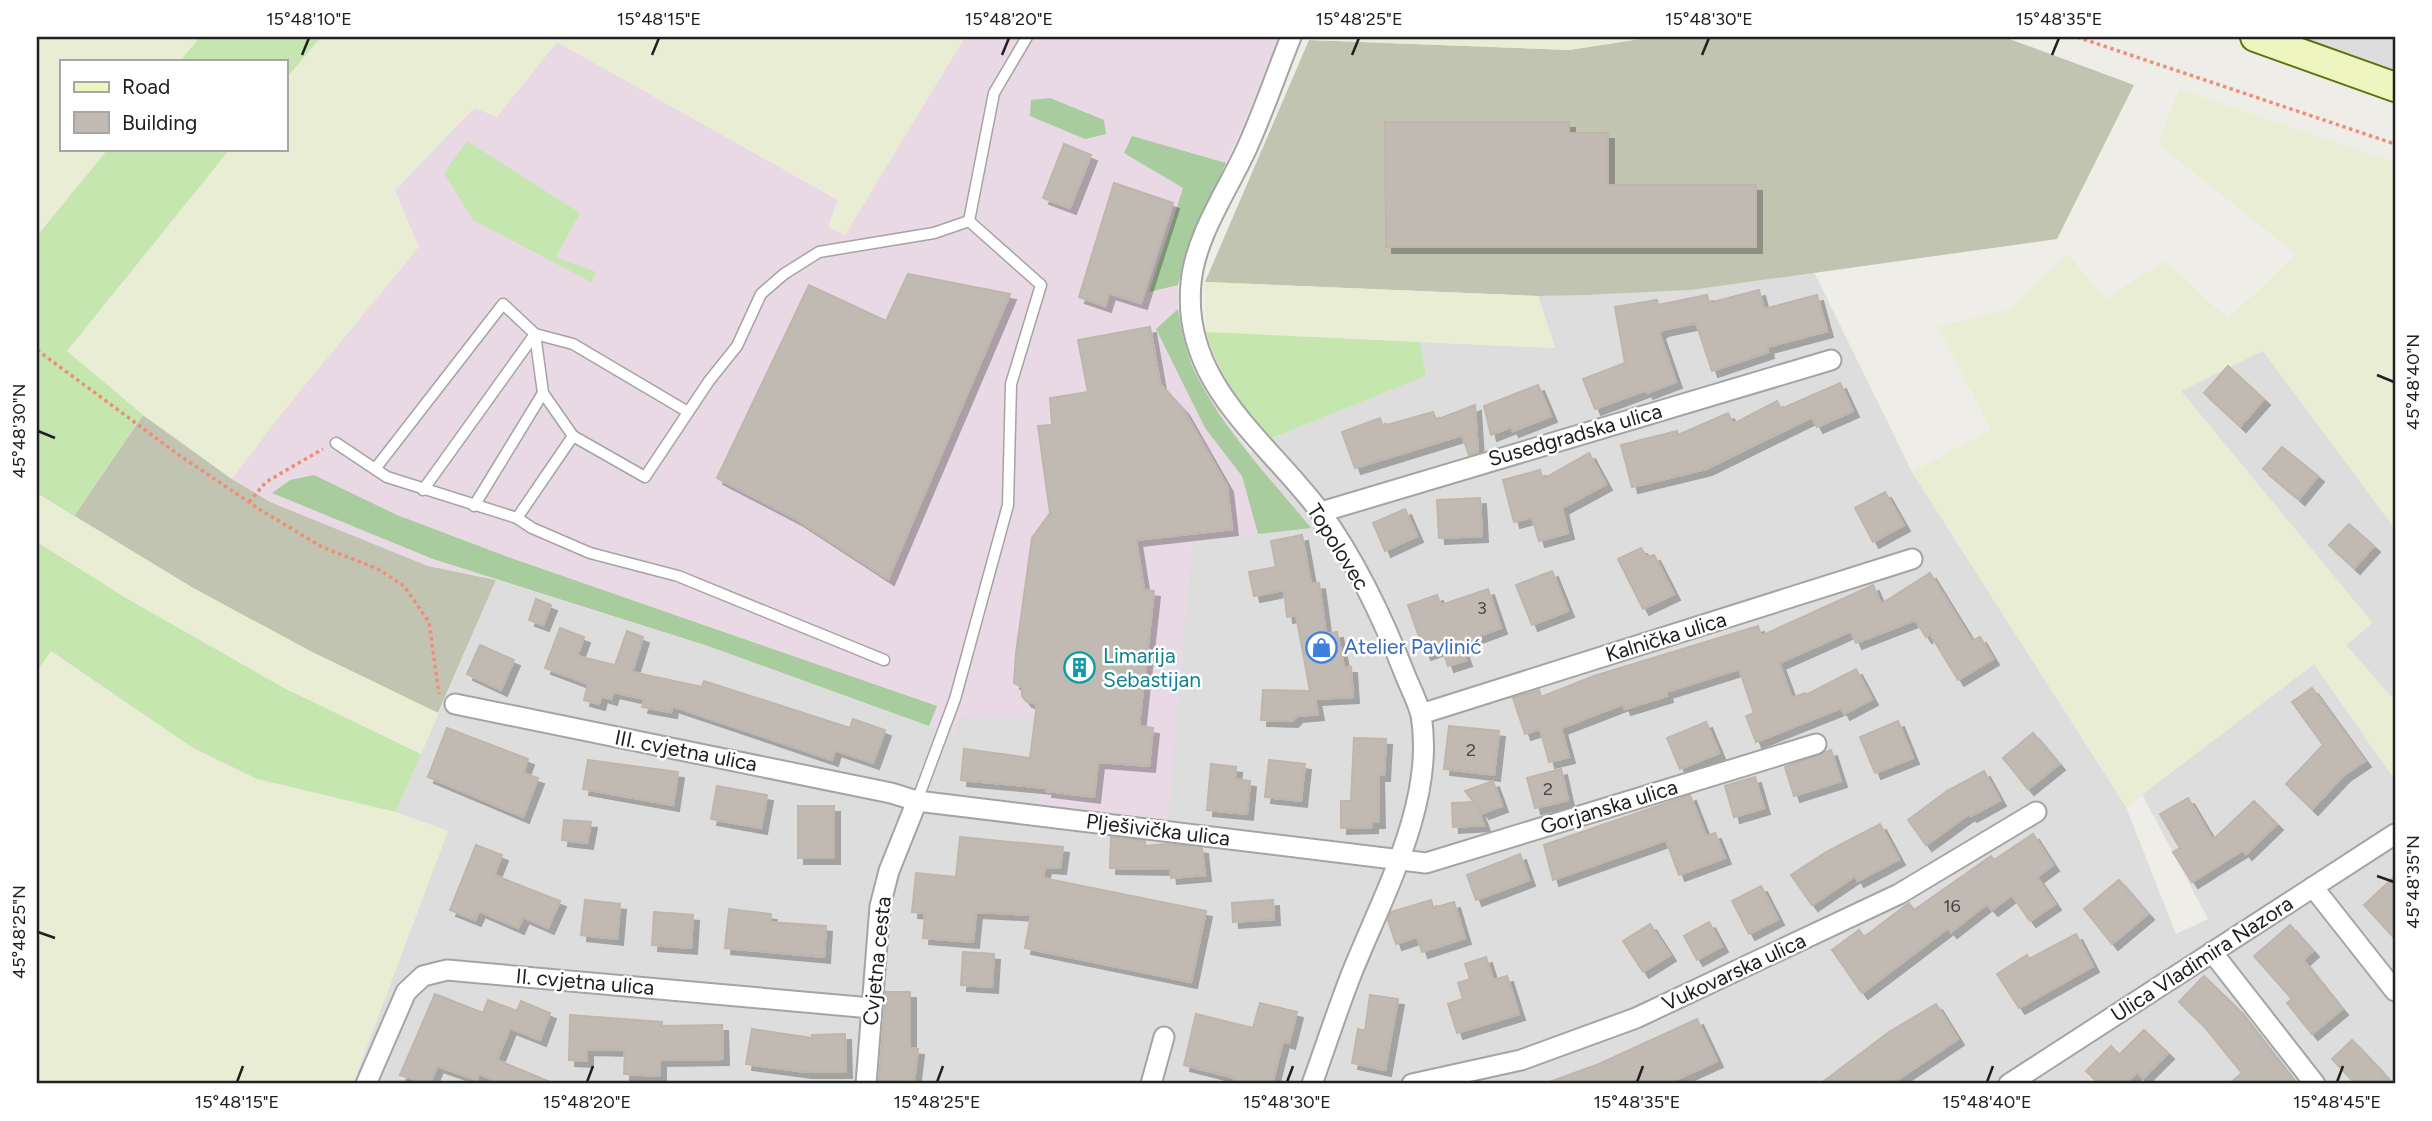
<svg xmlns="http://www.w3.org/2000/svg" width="2432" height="1121" font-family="Figtree,sans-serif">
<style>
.residential{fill:#ddd}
.industrial{fill:#e8d9e4}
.construction{fill:#c2c4b2}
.farmland{fill:#e9edd3}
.grass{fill:#c6e6b0}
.forest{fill:#a8cc9e}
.building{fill:#c0bab3;stroke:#c0b5aa;stroke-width:2;filter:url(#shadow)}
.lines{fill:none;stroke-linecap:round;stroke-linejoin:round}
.service-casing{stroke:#a4a4a4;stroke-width:13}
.minor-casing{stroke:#a4a4a4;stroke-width:23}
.secondary-casing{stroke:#5e710d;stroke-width:32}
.path{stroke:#f08d77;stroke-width:3.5;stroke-dasharray:3.5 3.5;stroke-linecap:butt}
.service{stroke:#fff;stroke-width:10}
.minor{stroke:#fff;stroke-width:19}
.secondary{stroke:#eef5bf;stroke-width:28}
.ticks{fill:none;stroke:#202020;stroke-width:2.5}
.labels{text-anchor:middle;stroke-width:5;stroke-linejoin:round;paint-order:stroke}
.number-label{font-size:18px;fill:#484645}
.street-label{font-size:21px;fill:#202020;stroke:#fff}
.shop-label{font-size:21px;fill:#366cbe;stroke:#fff;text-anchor:start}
.culture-label{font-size:21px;fill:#0d838f;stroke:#fff;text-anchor:start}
.neatline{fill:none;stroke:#202020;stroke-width:2.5}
.ticks-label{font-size:18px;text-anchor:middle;fill:#202020}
</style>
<defs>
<filter id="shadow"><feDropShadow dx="6" dy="6" stdDeviation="0" flood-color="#0004"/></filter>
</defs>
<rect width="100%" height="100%" fill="#efede7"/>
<g class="residential">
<polygon points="2295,37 2395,37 2395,74"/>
<polygon points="1814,272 1912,472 2126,807 2176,934 2208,919 2142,794 2314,664 2395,780 2395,1084 353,1084 447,831 396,812 496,580 708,646 953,734 960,717 1047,719 1167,820 1192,541 1310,527 1250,453 1267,440 1426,376 1420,342 1555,348 1538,296 1691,290"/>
<polygon points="2263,350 2395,529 2395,701 2346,645 2372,623 2181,391"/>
</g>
<polygon class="industrial" points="965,37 1279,37 1243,126 1189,243 1178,285 1178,309 1184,341 1196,376 1223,417 1311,528 1192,541 1168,820 1038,804 1046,719 960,717 953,734 708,646 496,580 428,566 270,502 232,479 278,418 395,190 474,108 497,116 557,42 838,200 845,234"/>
<g class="construction">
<polygon points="1653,37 2004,37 2134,85 2057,239 1691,290 1585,295 1538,296 1205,282 1309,40 1569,50"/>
<polygon points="143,415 232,479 270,502 428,566 496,580 438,713 312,652 193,588 74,516"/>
</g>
<g class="farmland">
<polygon points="37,37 200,37 180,61 61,61 61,149 108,149 37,236"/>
<polygon points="321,37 965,37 845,235 828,227 838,199 557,42 497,117 474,108 395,190 419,247 278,418 232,479 143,415 66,352 230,149 285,149 285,80"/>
<polygon points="1310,37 1653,37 1569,50 1309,40"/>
<polygon points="2179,89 2395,163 2395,529 2263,351 2181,391 2372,622 2346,645 2395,701 2395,780 2314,664 2126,807 1912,472 1991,430 1938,327 2011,309 2068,254 2105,299 2165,261 2228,319 2296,254 2158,144"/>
<polygon points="1205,282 1538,296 1555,348 1206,332"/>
<polygon points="37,493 193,588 312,652 438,713 421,754 284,688 126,598 37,542"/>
<polygon points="51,651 193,748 257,779 396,812 448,831 353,1084 37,1084 37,671"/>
</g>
<g class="grass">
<polygon points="200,37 321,37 285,80 285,61 180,61"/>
<polygon points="467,141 580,213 556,257 596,272 591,282 473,220 444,173"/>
<polygon points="108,149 230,149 67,351 143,415 74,516 37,493 37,236"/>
<path d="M 1206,332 L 1420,342 L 1426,376 L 1267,440 C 1241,405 1218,374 1206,332 Z"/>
<polygon points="37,542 126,598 284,688 421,754 396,812 257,779 193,748 51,651 37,671"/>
</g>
<g class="forest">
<polygon points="1050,98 1104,120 1106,134 1085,139 1030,116 1031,100"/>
<polygon points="1132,136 1226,163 1189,243 1178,285 1149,292 1183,188 1124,153"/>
<path d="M 1178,309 C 1182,332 1186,355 1197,376 C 1225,432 1272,480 1311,528 L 1258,534 L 1242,476 L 1205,428 L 1156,329 Z"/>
<polygon points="314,475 397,515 508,557 937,706 929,726 708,646 433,559 272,493 290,480"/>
</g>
<g class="building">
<polygon points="1385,122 1569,122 1569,133 1608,133 1608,185 1756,185 1756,247 1386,247"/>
<polygon points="1064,144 1091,155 1070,208 1043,198"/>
<polygon points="1114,183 1173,203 1141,303 1109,293 1105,306 1079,297"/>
<polygon points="908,274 1010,294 888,579 796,519 717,478 809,285 886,321"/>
<polygon points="1759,290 1764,309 1817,295 1827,331 1767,347 1768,352 1712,371 1696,323 1662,330 1659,333 1676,382 1647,393 1646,390 1595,409 1583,379 1625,363 1615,307 1657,300 1658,305 1707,295 1709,303"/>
<polygon points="1150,327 1160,384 1183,409 1227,486 1232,529 1136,540 1144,590 1154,591 1139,726 1153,728 1149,766 1098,762 1094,797 1046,791 1047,788 961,780 964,749 1030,758 1037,704 1026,701 1022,696 1022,687 1014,683 1016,653 1032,538 1050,513 1038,426 1052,425 1050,398 1088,392 1078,340"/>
<polygon points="2228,366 2264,399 2240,426 2204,393"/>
<polygon points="1840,383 1853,411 1817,427 1812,417 1706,469 1632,487 1621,445 1677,431 1678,435 1728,413 1733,424 1777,401 1781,409"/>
<polygon points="1538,385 1551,416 1513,431 1511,427 1491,435 1484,406"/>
<polygon points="1475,405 1478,453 1469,455 1462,435 1355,468 1342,432 1380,418 1383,426 1433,412 1436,420"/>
<polygon points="2282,447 2318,476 2299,499 2263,469"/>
<polygon points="1589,453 1606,484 1562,508 1568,533 1539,541 1532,517 1514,522 1503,480 1540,470 1543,479"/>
<polygon points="1885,492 1904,525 1873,542 1855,508"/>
<polygon points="1480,498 1482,536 1439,538 1437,500"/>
<polygon points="1405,509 1417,536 1385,551 1373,523"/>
<polygon points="2349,524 2374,546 2354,568 2329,545"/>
<polygon points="1302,535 1311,584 1319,583 1326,634 1337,632 1344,667 1351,667 1353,697 1315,699 1318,714 1297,716 1292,721 1261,720 1263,690 1310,691 1296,615 1287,617 1284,590 1254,596 1249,572 1276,567 1271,541"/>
<polygon points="1641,548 1647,557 1654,555 1674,594 1643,609 1618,559"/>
<polygon points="1552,571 1568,611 1532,625 1516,585"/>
<polygon points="1930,573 1972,641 1980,637 1993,659 1958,680 1930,634 1926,637 1915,620 1856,643 1851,631 1779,663 1792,698 1805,693 1806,695 1856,669 1872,699 1844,714 1841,708 1756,742 1746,716 1754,713 1739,669 1666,692 1667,696 1625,709 1623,704 1561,728 1569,757 1549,762 1540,729 1525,734 1513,698 1539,690 1541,697 1594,676 1758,626 1761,636 1873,585 1881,604"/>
<polygon points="1488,589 1501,628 1460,643 1466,660 1448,666 1442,648 1425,654 1408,605 1437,595 1441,605"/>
<polygon points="536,599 551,605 543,625 529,620"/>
<polygon points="560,628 584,637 577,656 615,665 627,631 643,637 632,672 702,687 704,681 850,728 853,719 885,730 873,763 835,750 832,760 672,706 671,712 642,707 644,699 613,692 611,699 601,696 599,704 584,700 588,684 545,668"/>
<polygon points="480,645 514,660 501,690 467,674"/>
<polygon points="2312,688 2365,761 2344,775 2312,809 2286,784 2323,745 2292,702"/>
<polygon points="1898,721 1913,758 1875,773 1860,737"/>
<polygon points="1706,722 1719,753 1680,769 1667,738"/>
<polygon points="1449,726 1499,731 1494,775 1444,769"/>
<polygon points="447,728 528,759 523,773 538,778 523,817 428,777"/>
<polygon points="2033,733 2059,764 2028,789 2003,758"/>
<polygon points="1354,738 1386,739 1384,775 1378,775 1379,822 1372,822 1372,827 1341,828 1341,801 1351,801"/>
<polygon points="1831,750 1841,781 1794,796 1785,767"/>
<polygon points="588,760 678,772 673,805 583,789"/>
<polygon points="1269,760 1305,764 1301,801 1265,797"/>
<polygon points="1211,764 1236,767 1235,779 1250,781 1247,814 1207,810"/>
<polygon points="1561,769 1568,800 1535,808 1527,778"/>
<polygon points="1984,771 2000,800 1971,816 1969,814 1926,845 1908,820 1947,791"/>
<polygon points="1755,777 1764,808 1734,817 1725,786"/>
<polygon points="1493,781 1502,806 1483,813 1476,804 1484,825 1453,827 1452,803 1474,802 1465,791"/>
<polygon points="717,786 767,795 761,828 711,819"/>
<polygon points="1690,795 1706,836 1715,833 1725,858 1679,875 1666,840 1553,880 1544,845"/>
<polygon points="2188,798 2213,840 2254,801 2277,824 2246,854 2243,850 2192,882 2173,852 2180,848 2160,814"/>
<rect x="798" y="806" width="36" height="52"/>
<polygon points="564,820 591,822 587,843 562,840"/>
<polygon points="1880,824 1899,859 1858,881 1855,876 1812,905 1791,875 1826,852"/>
<polygon points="2033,834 2053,865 2037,877 2055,904 2030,921 2012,895 1992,910 1987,904 1951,932 1948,928 1862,993 1832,950 1859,930 1864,937 1909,903 1914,910 1991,856 1994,860"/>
<polygon points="960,837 1063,847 1060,868 1045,867 1043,878 1206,911 1191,982 1025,948 1031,915 976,912 973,942 923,938 925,913 912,912 916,873 956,877"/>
<polygon points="1111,837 1145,841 1145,846 1166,844 1202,848 1205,875 1171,878 1170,869 1110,868"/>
<polygon points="476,845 502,855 494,875 560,901 548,928 523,917 518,928 479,911 475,920 450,910"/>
<polygon points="1520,854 1529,880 1476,900 1467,875"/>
<polygon points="2395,876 2395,939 2364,905"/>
<polygon points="2119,880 2148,914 2112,944 2084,909"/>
<polygon points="1761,886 1778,919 1749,934 1732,901"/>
<polygon points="585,900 620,904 617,939 581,935"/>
<polygon points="1273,900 1274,919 1233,922 1232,903"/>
<polygon points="1431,900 1433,908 1454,902 1465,938 1422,952 1417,937 1396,944 1388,920 1391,912"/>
<polygon points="729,909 771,914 770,922 826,926 824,957 725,948"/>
<polygon points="654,912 693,915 691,948 652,945"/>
<polygon points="1709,922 1722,946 1697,960 1684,936"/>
<polygon points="1650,924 1670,955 1643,972 1623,941"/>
<polygon points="2290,925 2313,951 2303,960 2342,1009 2312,1034 2287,1003 2292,999 2254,956"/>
<polygon points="2076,934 2093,966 2019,1008 1997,974 2027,955 2029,959"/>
<polygon points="963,952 994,954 992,987 961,985"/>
<polygon points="1486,957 1493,980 1507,976 1519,1014 1457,1033 1448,1004 1463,999 1458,983 1470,979 1465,964"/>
<polygon points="2204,976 2237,1008 2296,1084 2229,1084 2242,1073 2204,1026 2179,1002"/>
<polygon points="886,992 910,992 910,1048 918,1049 914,1083 879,1080"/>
<polygon points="435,994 483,1013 488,1000 517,1011 521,1001 550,1013 540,1040 510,1028 497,1060 555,1084 504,1084 479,1074 477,1080 437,1066 430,1084 400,1075"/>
<polygon points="1370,995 1398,999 1385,1070 1352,1063 1358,1029 1365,1031"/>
<polygon points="1260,1003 1297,1012 1289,1043 1283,1041 1272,1084 1233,1084 1235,1078 1184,1065 1196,1014 1253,1028"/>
<polygon points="1936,1004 1958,1039 1891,1084 1820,1084 1889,1032"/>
<polygon points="570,1015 662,1022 662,1026 722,1025 723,1059 660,1060 660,1076 624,1074 625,1050 587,1049 587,1061 569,1060"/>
<polygon points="1697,1019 1717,1061 1667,1084 1544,1084 1599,1064"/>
<polygon points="752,1029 812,1038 812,1035 845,1034 846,1072 806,1072 746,1064"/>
<polygon points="2144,1030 2168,1053 2143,1078 2137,1072 2125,1084 2100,1084 2086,1071 2111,1046 2119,1055"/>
<polygon points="2352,1040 2375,1064 2392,1084 2356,1084 2332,1059"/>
</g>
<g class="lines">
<defs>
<g id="service">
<polyline points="543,393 573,436"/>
<polyline points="336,443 387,477 517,518 573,436 645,477 709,381 737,346 761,294 784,274 819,252 934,233 969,221"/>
<polyline points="375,469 503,304 535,334 573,344 688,412"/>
<polyline points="423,490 535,334"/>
<polyline points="474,506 543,393 535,334"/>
<polyline points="517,518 532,528 590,553 678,576 884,660"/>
<polyline points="917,801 955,699 1008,505 1011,384 1041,285 969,221 994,93 1027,37"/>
</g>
<g id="minor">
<path d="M 1291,37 C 1276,74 1263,113 1246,150 C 1227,191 1195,237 1191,283 C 1181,385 1268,441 1321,513 C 1357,562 1384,621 1406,677 C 1411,689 1418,703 1421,715 C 1436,802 1382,897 1351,975 C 1337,1011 1325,1048 1312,1084"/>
<polyline points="1321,512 1831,360"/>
<polyline points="455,704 891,793 917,801 1426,863 1816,744"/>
<polyline points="1421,714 1912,559"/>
<polyline points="2313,887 2395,991"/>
<polyline points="2212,952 2315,1084"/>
<polyline points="366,1084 406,992 423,976 447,970 871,1008"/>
<polyline points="866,1084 880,906 889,871 917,801"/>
<polyline points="1151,1084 1164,1037"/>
<polyline points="1412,1084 1521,1060 1636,1018 1899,894 2036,812"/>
<polyline points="2009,1084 2395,834"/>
</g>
<polyline id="secondary" points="2255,37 2395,87"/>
</defs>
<use href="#service" class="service-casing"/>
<use href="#minor" class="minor-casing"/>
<use href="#secondary" class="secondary-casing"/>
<g class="path">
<polyline points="2077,37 2395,144"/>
<polyline points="37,350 179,455 259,509 322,547 378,569 404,586 429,622 439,694"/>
<polyline points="249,502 266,482 323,449"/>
</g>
<use href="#service" class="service"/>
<use href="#minor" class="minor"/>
<use href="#secondary" class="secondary"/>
</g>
<path class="ticks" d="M 302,55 L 309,38M 652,55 L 659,38M 1002,55 L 1009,38M 1352,55 L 1359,38M 1702,55 L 1709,38M 2052,55 L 2059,38M 2377,375 L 2394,382M 38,431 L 55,438M 2377,876 L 2394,882M 38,932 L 55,938M 237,1082 L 243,1066M 587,1082 L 593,1066M 937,1082 L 943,1066M 1287,1082 L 1293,1066M 1637,1082 L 1643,1066M 1987,1082 L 1993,1066M 2337,1082 L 2343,1066"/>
<defs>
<symbol id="shop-ring" viewBox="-11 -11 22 22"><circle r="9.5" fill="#fff" stroke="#3f7fe0" stroke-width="1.5"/><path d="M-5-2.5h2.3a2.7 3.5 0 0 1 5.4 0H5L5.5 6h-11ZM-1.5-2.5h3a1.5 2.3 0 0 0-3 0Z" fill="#3f7fe0"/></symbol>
<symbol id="building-ring" viewBox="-11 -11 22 22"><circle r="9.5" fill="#fff" stroke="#0f9aa8" stroke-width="1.5"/><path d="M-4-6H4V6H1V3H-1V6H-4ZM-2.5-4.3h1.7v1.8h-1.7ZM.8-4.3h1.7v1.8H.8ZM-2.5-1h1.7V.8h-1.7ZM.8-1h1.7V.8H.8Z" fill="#0f9aa8"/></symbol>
</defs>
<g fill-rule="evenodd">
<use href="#shop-ring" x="1304" y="630" width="35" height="35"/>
<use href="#building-ring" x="1062" y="650" width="35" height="35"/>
</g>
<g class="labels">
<g class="number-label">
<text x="1482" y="614">3</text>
<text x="1471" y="756">2</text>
<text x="1548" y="795">2</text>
<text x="1952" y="912">16</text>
</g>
<g class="street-label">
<text transform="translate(1575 435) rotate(-16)" y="7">Susedgradska ulica</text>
<text transform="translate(1338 547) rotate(58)" y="7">Topolovec</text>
<text transform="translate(1666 637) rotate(-17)" y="7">Kalnička ulica</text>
<text transform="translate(686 751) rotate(11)" y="7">III. cvjetna ulica</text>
<text transform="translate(1609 807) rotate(-17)" y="7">Gorjanska ulica</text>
<text transform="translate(1158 830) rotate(7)" y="7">Plješivička ulica</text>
<text transform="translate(2202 959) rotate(-33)" y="7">Ulica Vladimira Nazora</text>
<text transform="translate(877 961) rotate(-84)" y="7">Cvjetna cesta</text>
<text transform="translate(1734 972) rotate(-25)" y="7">Vukovarska ulica</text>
<text transform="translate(585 982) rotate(5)" y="7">II. cvjetna ulica</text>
</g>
<g class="shop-label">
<text x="1344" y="654">Atelier Pavlinić</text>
</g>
<g class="culture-label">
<text x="1103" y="663">Limarija<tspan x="1103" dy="24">Sebastijan</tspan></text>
</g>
</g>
<rect width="2432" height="1121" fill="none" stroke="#ffffff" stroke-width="77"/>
<rect x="60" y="60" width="228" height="91" fill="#ffffff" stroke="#a6a6a6" stroke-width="2"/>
<rect x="74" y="82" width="35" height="10" fill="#eef5bf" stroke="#a6a6a6" stroke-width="2"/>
<text x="122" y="94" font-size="21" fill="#202020">Road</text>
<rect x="74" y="112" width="35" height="21" fill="#c0bab3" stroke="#a6a6a6" stroke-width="2"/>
<text x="122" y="130" font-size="21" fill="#202020">Building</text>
<rect x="38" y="38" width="2356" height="1044" class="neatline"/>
<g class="ticks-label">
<text x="309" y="25">15°48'10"E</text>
<text x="659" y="25">15°48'15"E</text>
<text x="1009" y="25">15°48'20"E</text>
<text x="1359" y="25">15°48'25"E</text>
<text x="1709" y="25">15°48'30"E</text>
<text x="2059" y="25">15°48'35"E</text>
<text transform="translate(2413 382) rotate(-90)" y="6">45°48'40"N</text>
<text transform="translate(19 431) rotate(-90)" y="6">45°48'30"N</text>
<text transform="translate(2413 882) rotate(-90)" y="6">45°48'35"N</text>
<text transform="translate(19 932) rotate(-90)" y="6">45°48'25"N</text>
<text x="237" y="1108">15°48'15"E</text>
<text x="587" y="1108">15°48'20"E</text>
<text x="937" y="1108">15°48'25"E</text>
<text x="1287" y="1108">15°48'30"E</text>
<text x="1637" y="1108">15°48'35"E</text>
<text x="1987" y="1108">15°48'40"E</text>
<text x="2337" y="1108">15°48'45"E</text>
</g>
</svg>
